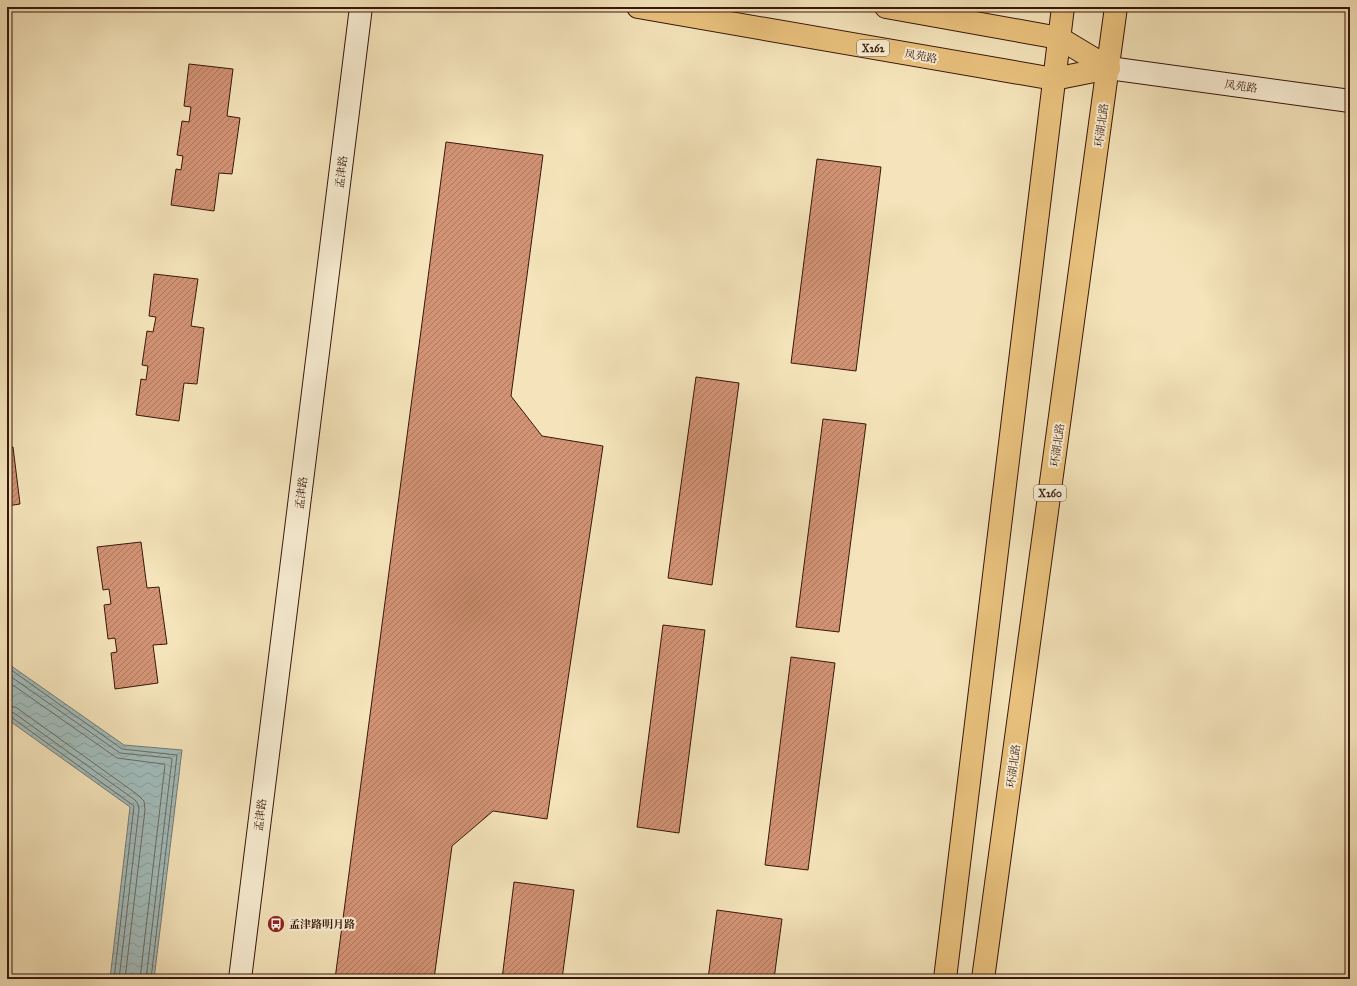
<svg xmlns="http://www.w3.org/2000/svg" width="1357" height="986" font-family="'IM FELL Great Primer','Noto Serif SC',serif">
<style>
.water{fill:url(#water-waves);stroke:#777a75}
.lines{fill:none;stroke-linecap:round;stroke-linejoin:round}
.shore{stroke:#6c6a63;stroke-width:1}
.building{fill:url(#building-hatch);stroke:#38170b}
.secondary-casing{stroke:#38170b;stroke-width:24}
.primary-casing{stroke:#38170b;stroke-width:24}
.secondary{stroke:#f8edd3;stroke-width:22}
.primary{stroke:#eac27e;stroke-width:22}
.labels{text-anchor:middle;stroke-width:4;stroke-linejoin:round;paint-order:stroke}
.shield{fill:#f8edd3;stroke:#725747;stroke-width:1}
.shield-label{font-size:10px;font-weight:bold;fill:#38170b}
.street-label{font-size:11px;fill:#38170b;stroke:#f8edd3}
.poi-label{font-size:11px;font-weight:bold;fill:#38170b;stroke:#f8edd3;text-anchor:start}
</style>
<defs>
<pattern id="water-waves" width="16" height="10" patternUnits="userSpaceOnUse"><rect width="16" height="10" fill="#a1bcbb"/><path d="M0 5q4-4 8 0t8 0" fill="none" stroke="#8ba19f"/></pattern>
<pattern id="building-hatch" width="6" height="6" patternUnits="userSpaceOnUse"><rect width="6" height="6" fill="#d29375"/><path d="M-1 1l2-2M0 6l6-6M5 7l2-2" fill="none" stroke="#ab775e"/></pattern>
</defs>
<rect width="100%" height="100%" fill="#f5e4bb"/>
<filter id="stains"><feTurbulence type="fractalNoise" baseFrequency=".005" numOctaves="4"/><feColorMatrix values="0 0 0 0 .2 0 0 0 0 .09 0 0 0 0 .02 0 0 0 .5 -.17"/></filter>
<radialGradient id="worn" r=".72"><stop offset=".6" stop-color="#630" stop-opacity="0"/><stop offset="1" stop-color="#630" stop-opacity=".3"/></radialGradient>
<polygon class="water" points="7,663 124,745 182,750 154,979 110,979 130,807 7,719"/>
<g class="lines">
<g class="shore">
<polyline points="7,667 122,749 177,755 151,979"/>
<polyline points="7,674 120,753 170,758 172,759 146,979"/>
<polyline points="7,681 117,758 163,764 165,765 140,979"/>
<polyline points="7,705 17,708 138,795 144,801 145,810 125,979"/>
<polyline points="7,711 14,713 135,800 138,804 139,809 119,979"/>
<polyline points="7,716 11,717 134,806 114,979"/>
</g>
</g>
<g class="building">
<polygon points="189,64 233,69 227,116 240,118 232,174 219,173 214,211 171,205 176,169 181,170 183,156 177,155 182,121 189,122 191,107 184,106"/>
<polygon points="446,142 543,155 511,396 542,436 603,446 547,819 493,811 452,846 434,979 335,979"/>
<polygon points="817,159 881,167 856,371 791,363"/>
<polygon points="154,274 198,279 191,326 204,328 197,384 184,383 179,421 136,415 141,379 146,380 148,366 142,365 147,331 153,332 156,317 149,316"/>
<polygon points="696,377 739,383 712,585 668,578"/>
<polygon points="823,419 866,424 839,632 796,627"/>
<polygon points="13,447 20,504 7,506 7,448"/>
<polygon points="7,506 11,544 7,544"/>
<polygon points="141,542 147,588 159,587 167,644 153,645 158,683 115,689 111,653 117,652 115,638 108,639 104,605 111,604 109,589 103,590 97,547"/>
<polygon points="663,625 705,630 679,833 637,827"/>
<polygon points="791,657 835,663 808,870 765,865"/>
<polygon points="514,882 574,890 562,979 502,979"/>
<polygon points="717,910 782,919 774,979 708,979"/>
</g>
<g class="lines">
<defs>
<g id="secondary">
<polyline points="1109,68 1350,101"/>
<polyline points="240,979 361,7"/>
</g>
<g id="primary">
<polyline points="638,7 1054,79 1109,68"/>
<polyline points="886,7 1059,38 1109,68"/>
<polyline points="945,979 1063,7"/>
<polyline points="983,979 1116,7"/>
</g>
</defs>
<use href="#secondary" class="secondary-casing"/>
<use href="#primary" class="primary-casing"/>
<use href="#secondary" class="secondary"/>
<use href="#primary" class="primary"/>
</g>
<defs>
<symbol id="bus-disc" viewBox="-11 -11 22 22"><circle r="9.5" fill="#8f2418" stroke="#f8edd3"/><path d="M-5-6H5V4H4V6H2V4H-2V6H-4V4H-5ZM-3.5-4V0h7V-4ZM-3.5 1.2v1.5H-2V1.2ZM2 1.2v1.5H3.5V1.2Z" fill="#fff"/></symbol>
</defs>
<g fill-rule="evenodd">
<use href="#bus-disc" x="266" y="914" width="20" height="20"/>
</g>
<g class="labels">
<g class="shield">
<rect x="857" y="40" width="32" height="16" rx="3"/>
<rect x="1034" y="485" width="32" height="16" rx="3"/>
</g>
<g class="shield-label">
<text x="873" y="52">X262</text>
<text x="1050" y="497">X260</text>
</g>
<g class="street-label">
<text transform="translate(921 56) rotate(10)" y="4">凤苑路</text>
<text transform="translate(1241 86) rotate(8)" y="4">凤苑路</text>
<text transform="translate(1101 125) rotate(-82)" y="4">环湖北路</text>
<text transform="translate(341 172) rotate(-83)" y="4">孟津路</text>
<text transform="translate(1057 445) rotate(-82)" y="4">环湖北路</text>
<text transform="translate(301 493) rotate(-83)" y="4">孟津路</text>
<text transform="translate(1013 766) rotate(-82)" y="4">环湖北路</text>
<text transform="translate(260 815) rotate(-83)" y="4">孟津路</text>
</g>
<g class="poi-label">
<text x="289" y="928">孟津路明月路</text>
</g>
</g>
<rect width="1357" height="986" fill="none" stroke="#f5e4bb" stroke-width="24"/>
<rect x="8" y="8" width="1341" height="970" fill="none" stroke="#38170b" stroke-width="2"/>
<rect x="12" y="12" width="1333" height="962" fill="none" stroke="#38170b"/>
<rect width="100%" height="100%" filter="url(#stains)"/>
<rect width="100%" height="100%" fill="url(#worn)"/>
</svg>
